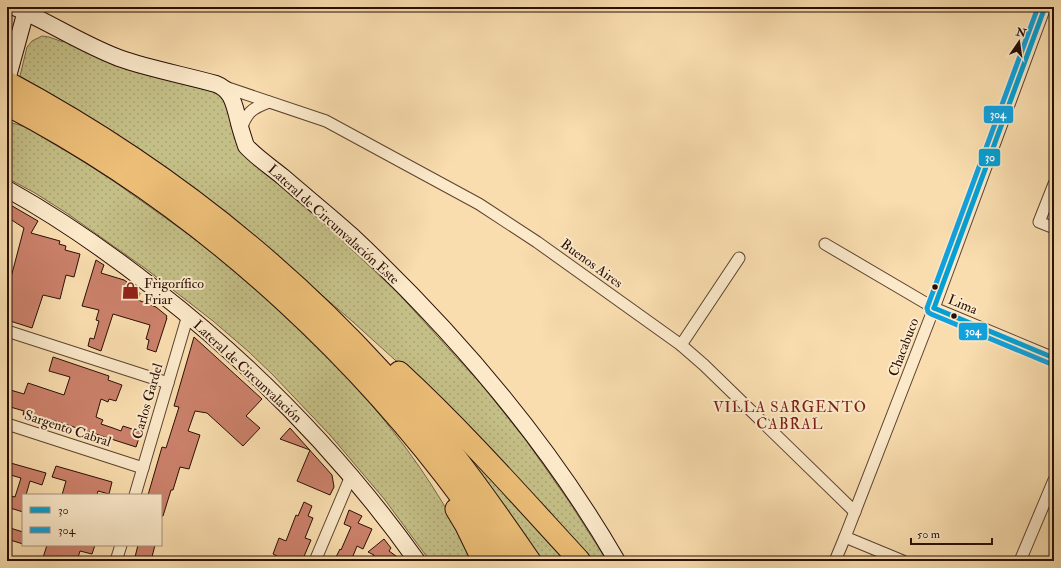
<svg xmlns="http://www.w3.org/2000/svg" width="1061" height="568" font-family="'IM FELL Double Pica',serif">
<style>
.grass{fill:url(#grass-dots);stroke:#766746}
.building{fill:#cc816b;stroke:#290f06}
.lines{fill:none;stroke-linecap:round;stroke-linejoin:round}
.street-casing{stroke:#5d4230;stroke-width:13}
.secondary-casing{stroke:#290f06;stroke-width:18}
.highway-casing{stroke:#290f06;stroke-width:23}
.street{stroke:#fbe9ca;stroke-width:11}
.secondary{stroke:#fbe9ca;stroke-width:16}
.highway{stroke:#ecbe77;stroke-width:21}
.bus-1-casing{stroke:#fbe9ca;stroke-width:8}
.bus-2-casing{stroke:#fbe9ca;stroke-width:8}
.bus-1{stroke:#04a0d4;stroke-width:5}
.bus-2{stroke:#11a1dd;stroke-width:5}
.bus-dot{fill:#290f06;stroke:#fbe9ca;stroke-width:1.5}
.labels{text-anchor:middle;stroke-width:4;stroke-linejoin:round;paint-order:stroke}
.street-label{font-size:14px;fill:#290f06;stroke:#fbe9ca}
.poi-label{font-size:14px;fill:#290f06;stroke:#fbe9ca;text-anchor:start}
.neighbourhood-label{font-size:15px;letter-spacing:1px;fill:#7a1f14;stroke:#fbe9ca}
.line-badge{stroke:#fbe9ca;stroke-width:1.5}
.badge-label{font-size:11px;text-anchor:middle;font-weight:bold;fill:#fff}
</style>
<defs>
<pattern id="grass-dots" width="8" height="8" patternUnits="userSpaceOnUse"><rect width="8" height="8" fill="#c4bf86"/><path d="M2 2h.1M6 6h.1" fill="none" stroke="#a8a372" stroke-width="1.8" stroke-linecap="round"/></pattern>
</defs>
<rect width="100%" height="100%" fill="#f9ddae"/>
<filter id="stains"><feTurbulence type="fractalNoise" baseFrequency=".005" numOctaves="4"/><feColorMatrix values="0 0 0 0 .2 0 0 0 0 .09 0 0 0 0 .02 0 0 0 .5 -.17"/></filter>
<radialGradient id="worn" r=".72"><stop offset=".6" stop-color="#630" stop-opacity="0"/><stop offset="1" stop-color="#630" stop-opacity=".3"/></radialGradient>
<g class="grass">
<polygon points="42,36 49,37 63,42 64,39 116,65 126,69 216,91 223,97 237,138 291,191 289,194 319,219 397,292 481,384 525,439 549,473 570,503 607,561 588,561 405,369 353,322 270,250 186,182 138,149 82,113 20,76 27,47 32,41"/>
<path d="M 8,122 C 14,124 21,125 27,127 C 36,132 44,138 52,143 C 75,156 97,170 119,185 C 147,205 176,225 204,246 C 223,262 242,278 261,295 C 349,372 423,454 474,561 L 430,561 L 385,500 L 330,435 L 273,375 L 249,352 L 213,321 L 146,269 L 68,214 L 35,193 L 7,178 L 7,127 Z"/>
<polygon points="418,396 574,561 542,561 524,534"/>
</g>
<g class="building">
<polygon points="7,203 38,221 31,233 60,241 59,244 66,246 65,250 80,254 74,277 66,275 60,299 43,295 32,328 7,320 7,284 9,285 24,228 7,217"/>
<polygon points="96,260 104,265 101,273 124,280 127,282 126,288 140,293 138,300 156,307 167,316 166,318 167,318 156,352 147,349 149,340 146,339 150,325 113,314 101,351 88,346 90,338 94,339 99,321 96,320 99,310 82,306"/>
<polygon points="194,337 262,399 246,416 260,428 243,446 207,413 195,411 188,431 200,435 189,469 180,467 173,490 171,490 163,516 161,516 161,495 148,495 162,447 166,448 179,407 174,406"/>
<polygon points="53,357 109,376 108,380 122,385 116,401 109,399 108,402 101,399 96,417 103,420 101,424 113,428 121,431 123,426 141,432 136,447 52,420 51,424 23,415 24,411 7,406 7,389 24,394 28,383 64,395 70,377 49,371"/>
<polygon points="290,428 332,475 334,487 330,495 297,481 310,450 280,439"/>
<polygon points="7,462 46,473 42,485 30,481 26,495 23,495 23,512 7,507 7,495 15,497 21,478 7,474"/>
<polygon points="56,466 112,482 109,494 98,491 97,495 62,495 66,481 52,477"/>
<polygon points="304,502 312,506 308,516 313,518 305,538 311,540 302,561 275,561 277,556 273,554 279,538 286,541 296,515 298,516"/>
<polygon points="349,510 362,516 358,523 372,529 363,549 357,546 351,561 334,561 340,549 341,550 351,527 344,524"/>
<polygon points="7,527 23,532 23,544 7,539"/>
<polygon points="384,539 391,548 389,551 403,561 372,561 374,555 368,552"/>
<polygon points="47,545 95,545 92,554 80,551 77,561 42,561"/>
<polygon points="138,545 155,545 151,561 134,561"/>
</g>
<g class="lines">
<defs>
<g id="street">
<polyline points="222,86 326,121 479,204 537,242 681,345 704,365 855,512"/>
<path d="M 241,130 C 246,113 252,108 269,102"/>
<polyline points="1054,184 1039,222 1054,228"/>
<polyline points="825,244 934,308 1054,358"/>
<polyline points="7,331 168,383"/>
<polyline points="681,345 739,258"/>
<polyline points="7,424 143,468"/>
<polyline points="135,495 188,315"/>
<polyline points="845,537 903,561"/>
<polyline points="116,561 121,545"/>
<polyline points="315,561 351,476"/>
<polyline points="835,561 845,537 934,308 1045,7"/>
<polyline points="1020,561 1054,480"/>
</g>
<g id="secondary">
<path d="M 14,7 C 49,22 82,44 119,58 C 150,69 184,75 216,84 C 232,90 234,104 238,119 C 240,128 243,137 246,146 C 257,158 271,167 283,177 C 306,197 330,216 352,236 C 454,332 547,440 617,561"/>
<polyline points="7,80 27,7"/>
<path d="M 7,189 C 59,218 108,252 155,289 C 255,367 343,457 417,561"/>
</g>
<g id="highway">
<path d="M 7,82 C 147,157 274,254 381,371 C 405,397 428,423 450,450 C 478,486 504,523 530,561"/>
<path d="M 7,105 C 207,209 382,373 506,561"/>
<path d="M 399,372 C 463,431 521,497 580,561"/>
<polyline points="456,509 465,524 483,561"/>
</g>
</defs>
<use href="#street" class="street-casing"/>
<use href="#secondary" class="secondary-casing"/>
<use href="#highway" class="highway-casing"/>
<use href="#street" class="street"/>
<use href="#secondary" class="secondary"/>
<use href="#highway" class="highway"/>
<defs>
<g id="bus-1">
<polyline points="934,308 1045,7"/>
<polyline points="934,308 1054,358"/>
</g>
<polyline id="bus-2" points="1038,7 927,308 928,312 931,314 1051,364"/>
</defs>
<use href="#bus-1" class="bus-1-casing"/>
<use href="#bus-2" class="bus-2-casing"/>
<use href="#bus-1" class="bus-1"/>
<use href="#bus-2" class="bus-2"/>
</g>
<defs>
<symbol id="shop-bare" viewBox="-9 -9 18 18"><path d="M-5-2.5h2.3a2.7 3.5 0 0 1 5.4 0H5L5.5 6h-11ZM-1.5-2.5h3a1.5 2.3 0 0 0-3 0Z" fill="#8f2418" stroke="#fbe9ca" stroke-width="2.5" paint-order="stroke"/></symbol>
</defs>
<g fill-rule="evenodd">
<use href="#shop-bare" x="118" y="278" width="25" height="25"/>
</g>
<g class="bus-dot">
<circle cx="935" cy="287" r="3.5"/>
<circle cx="954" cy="316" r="3.5"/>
</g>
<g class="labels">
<g class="street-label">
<text transform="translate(334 224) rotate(42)" y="5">Lateral de Circunvalación Este</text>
<text transform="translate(592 263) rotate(36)" y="5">Buenos Aires</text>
<text transform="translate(963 304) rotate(23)" y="5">Lima</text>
<text transform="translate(903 347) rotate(-69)" y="5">Chacabuco</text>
<text transform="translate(248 371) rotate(43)" y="5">Lateral de Circunvalación</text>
<text transform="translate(147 401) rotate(-74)" y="5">Carlos Gardel</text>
<text transform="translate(68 428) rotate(18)" y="5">Sargento Cabral</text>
</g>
<g class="poi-label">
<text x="144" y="288">Frigorífico<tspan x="144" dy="16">Friar</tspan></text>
</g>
<g class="neighbourhood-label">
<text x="790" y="412">VILLA SARGENTO<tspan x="790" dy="17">CABRAL</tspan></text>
</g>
</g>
<g class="line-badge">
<rect x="983" y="105" width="31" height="19" rx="4" fill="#11a1dd"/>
<rect x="978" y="148" width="23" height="19" rx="4" fill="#04a0d4"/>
<rect x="958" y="322" width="30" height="19" rx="4" fill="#11a1dd"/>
</g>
<g class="badge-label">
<text x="998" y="118">304</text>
<text x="990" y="161">30</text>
<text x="973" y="335">304</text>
</g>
<rect width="1061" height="568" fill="none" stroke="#f9ddae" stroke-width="24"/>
<rect x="8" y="8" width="1045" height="552" fill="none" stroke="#290f06" stroke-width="2"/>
<rect x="12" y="12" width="1037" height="544" fill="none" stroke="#290f06"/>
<rect x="22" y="494" width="140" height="52" fill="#fbe9ca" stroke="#a7927c"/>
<rect x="30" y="507" width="20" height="6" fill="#04a0d4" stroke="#a7927c"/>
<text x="58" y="514" font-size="12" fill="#290f06">30</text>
<rect x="30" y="527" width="20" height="6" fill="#11a1dd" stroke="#a7927c"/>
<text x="58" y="534" font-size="12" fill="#290f06">304</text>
<g transform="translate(1019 42) rotate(13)" stroke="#fbe9ca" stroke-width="3" paint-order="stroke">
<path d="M0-3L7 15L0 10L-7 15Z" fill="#290f06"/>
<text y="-6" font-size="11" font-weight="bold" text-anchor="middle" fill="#290f06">N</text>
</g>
<path d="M911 538v6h81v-6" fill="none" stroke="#290f06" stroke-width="2"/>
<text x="917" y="538" font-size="12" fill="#290f06" stroke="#fbe9ca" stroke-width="3" paint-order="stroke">50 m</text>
<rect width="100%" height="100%" filter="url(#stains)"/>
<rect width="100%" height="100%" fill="url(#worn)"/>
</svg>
